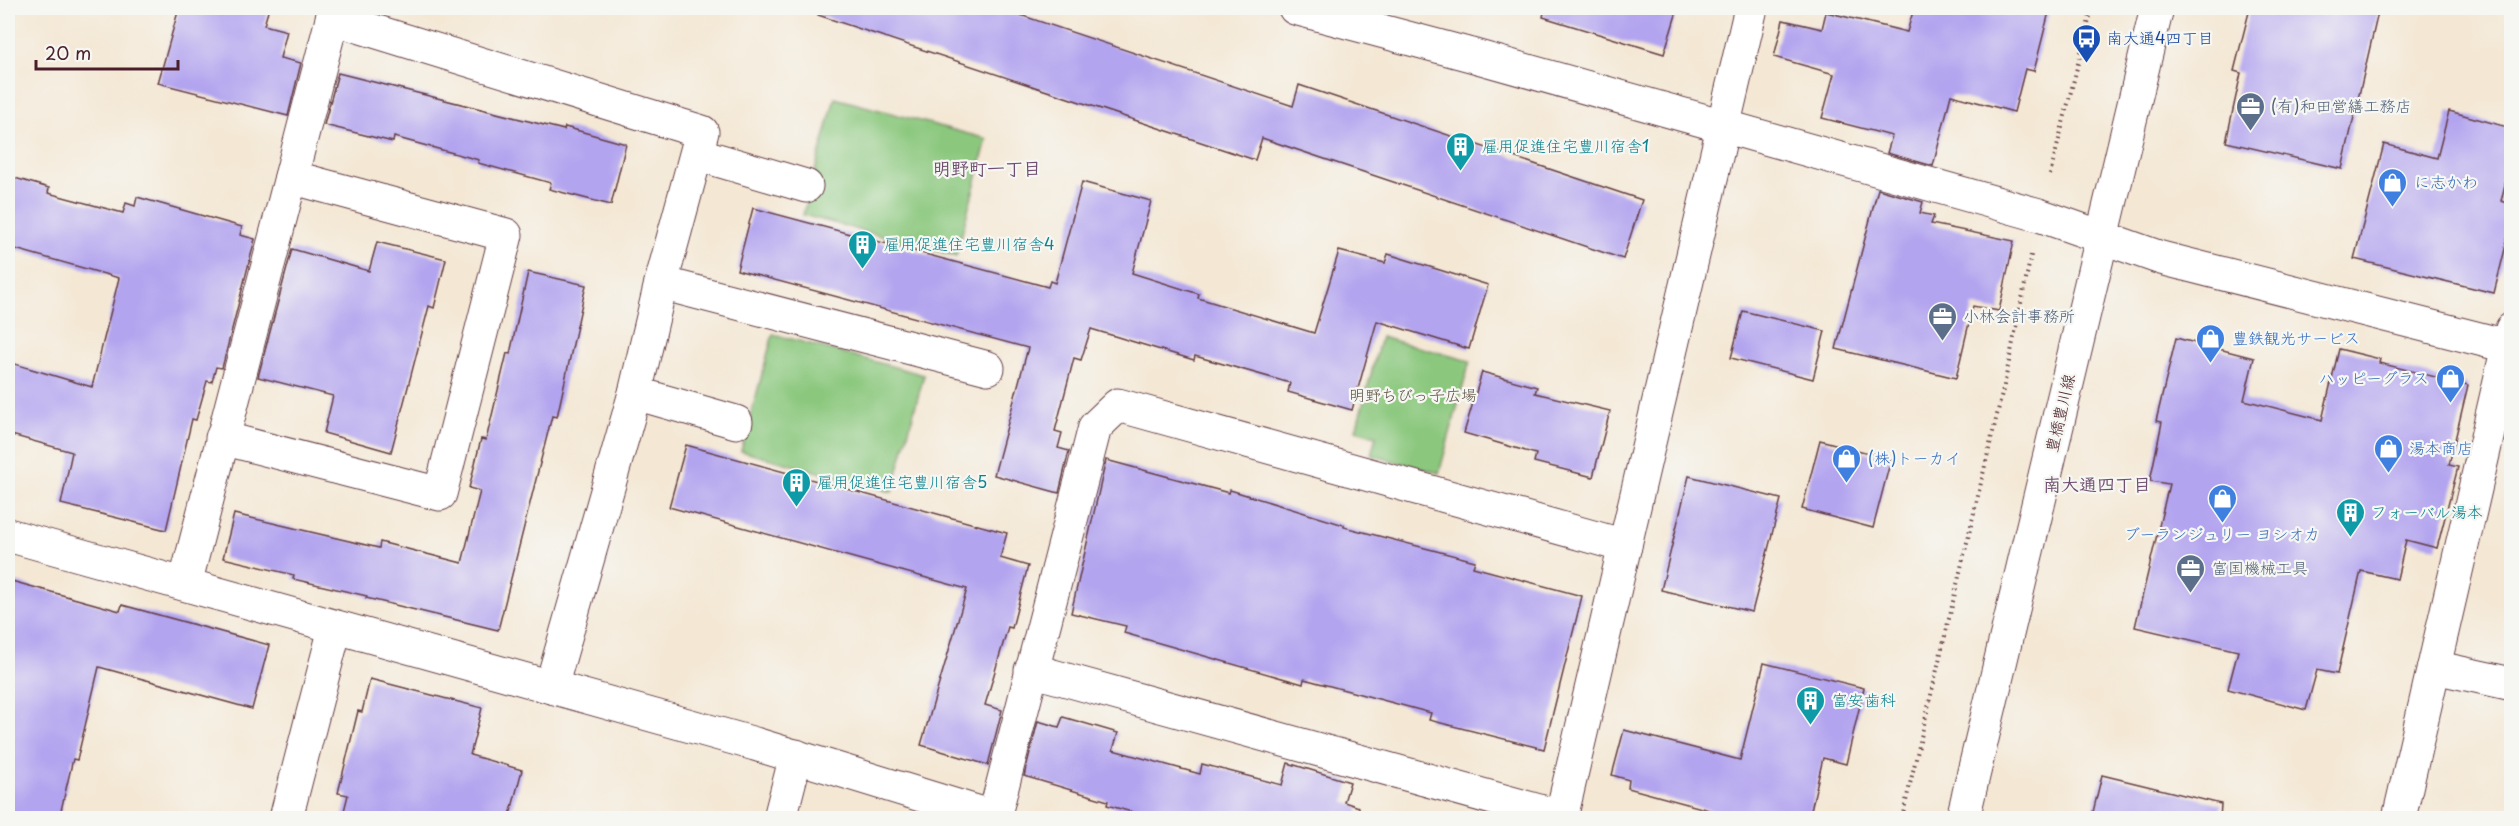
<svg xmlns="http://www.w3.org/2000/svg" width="2519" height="826" font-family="'Playpen Sans','Klee One',sans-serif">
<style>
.green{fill:#8bc87e;stroke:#6a7454;stroke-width:1.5}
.building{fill:#b3a4ef}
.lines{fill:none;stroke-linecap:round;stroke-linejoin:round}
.minor-casing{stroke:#643d44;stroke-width:35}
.major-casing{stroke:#643d44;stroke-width:35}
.path{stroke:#643d44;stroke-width:4;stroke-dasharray:1.5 4.5;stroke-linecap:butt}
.minor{stroke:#fff;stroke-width:33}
.major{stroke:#fff;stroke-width:33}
.labels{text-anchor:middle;stroke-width:4.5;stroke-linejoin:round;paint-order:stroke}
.transit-label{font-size:16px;fill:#164399;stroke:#f6f6f2;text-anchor:start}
.service-label{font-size:16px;fill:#4e5e75;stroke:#f6f6f2;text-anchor:start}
.culture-label{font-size:16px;fill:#0d838f;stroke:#f6f6f2;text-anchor:start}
.shop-label{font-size:16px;fill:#366cbe;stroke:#f6f6f2;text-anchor:start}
.park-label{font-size:16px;fill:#5e5244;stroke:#f6f6f2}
.street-label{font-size:16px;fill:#4a1f2b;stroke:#f6f6f2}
.neighbourhood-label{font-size:18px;font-weight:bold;fill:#6f4e70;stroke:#f6f6f2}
</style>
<rect width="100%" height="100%" fill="#f6f6f2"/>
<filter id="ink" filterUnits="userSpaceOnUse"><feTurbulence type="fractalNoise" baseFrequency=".0167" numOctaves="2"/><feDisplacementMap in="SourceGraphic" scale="12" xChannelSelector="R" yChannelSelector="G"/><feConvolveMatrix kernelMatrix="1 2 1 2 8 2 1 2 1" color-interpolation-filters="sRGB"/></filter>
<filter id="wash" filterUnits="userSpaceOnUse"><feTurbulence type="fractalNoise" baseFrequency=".008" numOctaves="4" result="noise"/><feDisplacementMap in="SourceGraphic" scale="24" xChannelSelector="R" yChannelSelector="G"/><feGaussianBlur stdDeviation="1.35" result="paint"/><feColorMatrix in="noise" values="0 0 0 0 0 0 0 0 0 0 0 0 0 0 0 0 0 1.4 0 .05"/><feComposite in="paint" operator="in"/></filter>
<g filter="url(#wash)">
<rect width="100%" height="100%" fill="#f4e8d5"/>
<g class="green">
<polygon points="835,98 987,139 956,256 803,215"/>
<polygon points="773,334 924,375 892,492 741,451"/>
<polygon points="1381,337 1470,361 1439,473 1371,455 1376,436 1356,430"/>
</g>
<g id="blocks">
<g class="building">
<polygon points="179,8 269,8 264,25 287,31 280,58 301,63 288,116 158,83"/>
<polygon points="819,8 999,8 1293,106 1299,85 1642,200 1623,259 1262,138 1255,160 818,15"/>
<polygon points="1545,8 1678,8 1664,54 1543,17"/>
<polygon points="1914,8 2050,8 2034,71 2025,69 2014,112 1951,95 1933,166 1887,153 1892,136 1822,118 1834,74 1774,57 1783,20 1822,29 1826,12 1907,32"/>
<polygon points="2250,8 2379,8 2342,169 2226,142 2241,73 2234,71"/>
<polygon points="338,73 564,130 565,127 626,144 611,205 549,189 551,183 478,163 479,160 394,137 393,142 324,125"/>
<polygon points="2449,111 2511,128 2511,160 2501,201 2511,204 2511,225 2494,293 2354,259 2384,144 2437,158"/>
<polygon points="8,176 49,188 48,193 123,213 126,203 135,206 137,197 242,227 240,235 255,239 222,368 216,367 212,382 207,381 196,420 192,419 166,530 61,504 72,452 8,434 8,362 92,387 119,278 8,247"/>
<polygon points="1082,182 1151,201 1132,273 1199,294 1198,298 1314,333 1339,251 1385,263 1388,254 1488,285 1469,349 1377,321 1352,410 1288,392 1290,383 1195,356 1194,360 1091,329 1081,360 1074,358 1055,431 1062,433 1058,448 1069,451 1059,493 994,475 1028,348 737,270 753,208 1048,287 1050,281 1055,283"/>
<polygon points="1878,189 1923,202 1920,213 1934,216 1931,224 2014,241 1999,311 1973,306 1956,378 1836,349"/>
<polygon points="377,242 446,259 434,308 429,306 391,452 324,433 333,396 258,377 292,249 369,271"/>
<polygon points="528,272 586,285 557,417 552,416 498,630 366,598 367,596 293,579 294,575 223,558 234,514 379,548 380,542 462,563 480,491 469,488 481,439 486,440 507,353 510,354"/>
<polygon points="1743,311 1825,331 1813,379 1731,358"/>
<polygon points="2176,338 2254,358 2244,400 2322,420 2339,349 2380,359 2379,363 2468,385 2449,465 2458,467 2437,548 2406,540 2397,579 2361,571 2337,674 2317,670 2306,710 2228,689 2238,651 2135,627 2169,484 2150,481 2162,422 2156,421"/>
<polygon points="1482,372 1537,387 1535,393 1610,411 1593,477 1534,462 1536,454 1464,433"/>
<polygon points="1820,440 1891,459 1873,528 1802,509"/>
<polygon points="686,445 1007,533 1000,558 1028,566 1012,628 1008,627 985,705 1002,710 988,765 921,745 967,589 669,507"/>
<polygon points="1106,460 1229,493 1230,490 1344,525 1344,527 1475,561 1473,567 1582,596 1544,749 1429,720 1431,713 1304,679 1303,684 1124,633 1126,626 1071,613"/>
<polygon points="1689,476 1781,499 1752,612 1661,590"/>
<polygon points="8,580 120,611 122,605 269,645 252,709 99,667 77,760 73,759 59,819 8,819"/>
<polygon points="1764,663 1864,688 1846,764 1823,758 1809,819 1742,819 1628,788 1629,780 1612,775 1624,730 1740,760"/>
<polygon points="370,679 482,708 470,755 522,770 509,819 342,819 348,795 338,793 358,711 362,712"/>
<polygon points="1063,717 1118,733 1113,750 1200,774 1202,764 1282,785 1288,763 1350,782 1344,802 1359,807 1358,819 1156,819 1107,805 1108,801 1024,776 1038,721 1059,727"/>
<polygon points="2102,775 2221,804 2220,819 2120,819 2093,812"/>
</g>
</g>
</g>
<g filter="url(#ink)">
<use href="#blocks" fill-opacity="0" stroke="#643d44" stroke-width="1.5"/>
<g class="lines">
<defs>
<g id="minor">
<polyline points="1295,8 1471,55 2039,215 2161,258 2507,346"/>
<polyline points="332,18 702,132 661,283 635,393 551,687"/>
<polyline points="697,154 806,186"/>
<polyline points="661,283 988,368"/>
<polyline points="635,393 736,422"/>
<polyline points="222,438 440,494 506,235 291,177"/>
<polyline points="8,535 755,744 996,818"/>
<polyline points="185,584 335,8"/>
<polyline points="2434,667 2512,684"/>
<polyline points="1031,670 1561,817"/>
<polyline points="286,818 335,628"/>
<polyline points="780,818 796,756"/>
<polyline points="994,818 1095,427 1118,405 1625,546"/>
<polyline points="1561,818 1751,8"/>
<polyline points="2399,818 2512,329"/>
</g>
<polyline id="major" points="1963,818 2157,8"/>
</defs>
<use href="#minor" class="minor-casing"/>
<use href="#major" class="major-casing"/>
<g class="path">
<polyline points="2050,175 2092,8"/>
<polyline points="1902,818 2005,381 2031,255"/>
</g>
<use href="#minor" class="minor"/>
<use href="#major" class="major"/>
</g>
</g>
<defs>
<symbol id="bus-pin" viewBox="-11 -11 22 30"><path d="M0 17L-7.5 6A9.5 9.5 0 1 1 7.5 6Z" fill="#1a4fb4" stroke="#f6f6f2"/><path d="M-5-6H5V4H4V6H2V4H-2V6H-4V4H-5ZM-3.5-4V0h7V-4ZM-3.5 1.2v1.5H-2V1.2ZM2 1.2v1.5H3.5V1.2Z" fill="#fff"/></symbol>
<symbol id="office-pin" viewBox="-11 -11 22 30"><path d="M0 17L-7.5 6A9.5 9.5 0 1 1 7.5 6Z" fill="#5c6f8a" stroke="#f6f6f2"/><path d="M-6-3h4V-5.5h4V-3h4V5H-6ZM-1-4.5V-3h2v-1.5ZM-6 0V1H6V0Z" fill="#fff"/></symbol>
<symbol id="building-pin" viewBox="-11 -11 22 30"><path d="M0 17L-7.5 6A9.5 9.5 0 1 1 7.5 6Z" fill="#0f9aa8" stroke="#f6f6f2"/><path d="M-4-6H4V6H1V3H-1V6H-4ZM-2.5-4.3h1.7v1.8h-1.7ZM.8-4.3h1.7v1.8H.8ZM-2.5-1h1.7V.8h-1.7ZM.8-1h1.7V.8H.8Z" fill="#fff"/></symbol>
<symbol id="shop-pin" viewBox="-11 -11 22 30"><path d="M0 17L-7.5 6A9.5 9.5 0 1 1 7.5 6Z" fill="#3f7fe0" stroke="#f6f6f2"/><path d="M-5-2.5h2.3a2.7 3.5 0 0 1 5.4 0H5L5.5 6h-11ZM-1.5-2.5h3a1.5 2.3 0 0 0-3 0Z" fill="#fff"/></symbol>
</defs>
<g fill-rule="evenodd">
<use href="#bus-pin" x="2070" y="22" width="33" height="45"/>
<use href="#office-pin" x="2234" y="90" width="33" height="45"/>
<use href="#building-pin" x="1444" y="130" width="33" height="45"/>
<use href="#shop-pin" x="2376" y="166" width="33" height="45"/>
<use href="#building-pin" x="846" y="228" width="33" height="45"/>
<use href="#office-pin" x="1926" y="300" width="33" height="45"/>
<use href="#shop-pin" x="2194" y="322" width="33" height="45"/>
<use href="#shop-pin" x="2434" y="362" width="33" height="45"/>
<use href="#shop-pin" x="2372" y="432" width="33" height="45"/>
<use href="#shop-pin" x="1830" y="442" width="33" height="45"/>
<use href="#building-pin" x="780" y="466" width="33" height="45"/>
<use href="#shop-pin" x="2206" y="482" width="33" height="45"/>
<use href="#building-pin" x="2334" y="496" width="33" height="45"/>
<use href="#office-pin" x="2174" y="552" width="33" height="45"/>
<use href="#building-pin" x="1794" y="684" width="33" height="45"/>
</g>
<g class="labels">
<g class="transit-label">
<text x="2107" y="44">南大通4四丁目</text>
</g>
<g class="service-label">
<text x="2271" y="112">(有)和田営繕工務店</text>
<text x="1963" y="322">小林会計事務所</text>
<text x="2212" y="574">富国機械工具</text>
</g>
<g class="culture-label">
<text x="1482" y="152">雇用促進住宅豊川宿舎1</text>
<text x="884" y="250">雇用促進住宅豊川宿舎4</text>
<text x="817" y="488">雇用促進住宅豊川宿舎5</text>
<text x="2371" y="518">フォーバル湯本</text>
<text x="1832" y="706">富安歯科</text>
</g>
<g class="shop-label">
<text x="2414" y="188">に志かわ</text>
<text x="2232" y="344">豊鉄観光サービス</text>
<text x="2429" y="384" text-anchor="end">ハッピーグラス</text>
<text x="2409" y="454">湯本商店</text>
<text x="1868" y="464">(株)トーカイ</text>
<text x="2222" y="540" text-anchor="middle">ブーランジュリー ヨシオカ</text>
</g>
<g class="park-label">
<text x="1413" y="401">明野ちびっ子広場</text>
</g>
<g class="street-label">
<text transform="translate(2060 413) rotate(-77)" y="6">豊橋豊川線</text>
</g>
<g class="neighbourhood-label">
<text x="987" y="175">明野町一丁目</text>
<text x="2097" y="491">南大通四丁目</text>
</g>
</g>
<rect width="2519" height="826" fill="none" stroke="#f6f6f2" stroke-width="30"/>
<path d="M36 60v9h142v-9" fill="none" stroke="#4a1f2b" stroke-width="3"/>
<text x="45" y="60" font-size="18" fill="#4a1f2b" stroke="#f6f6f2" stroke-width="4.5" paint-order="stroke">20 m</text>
</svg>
